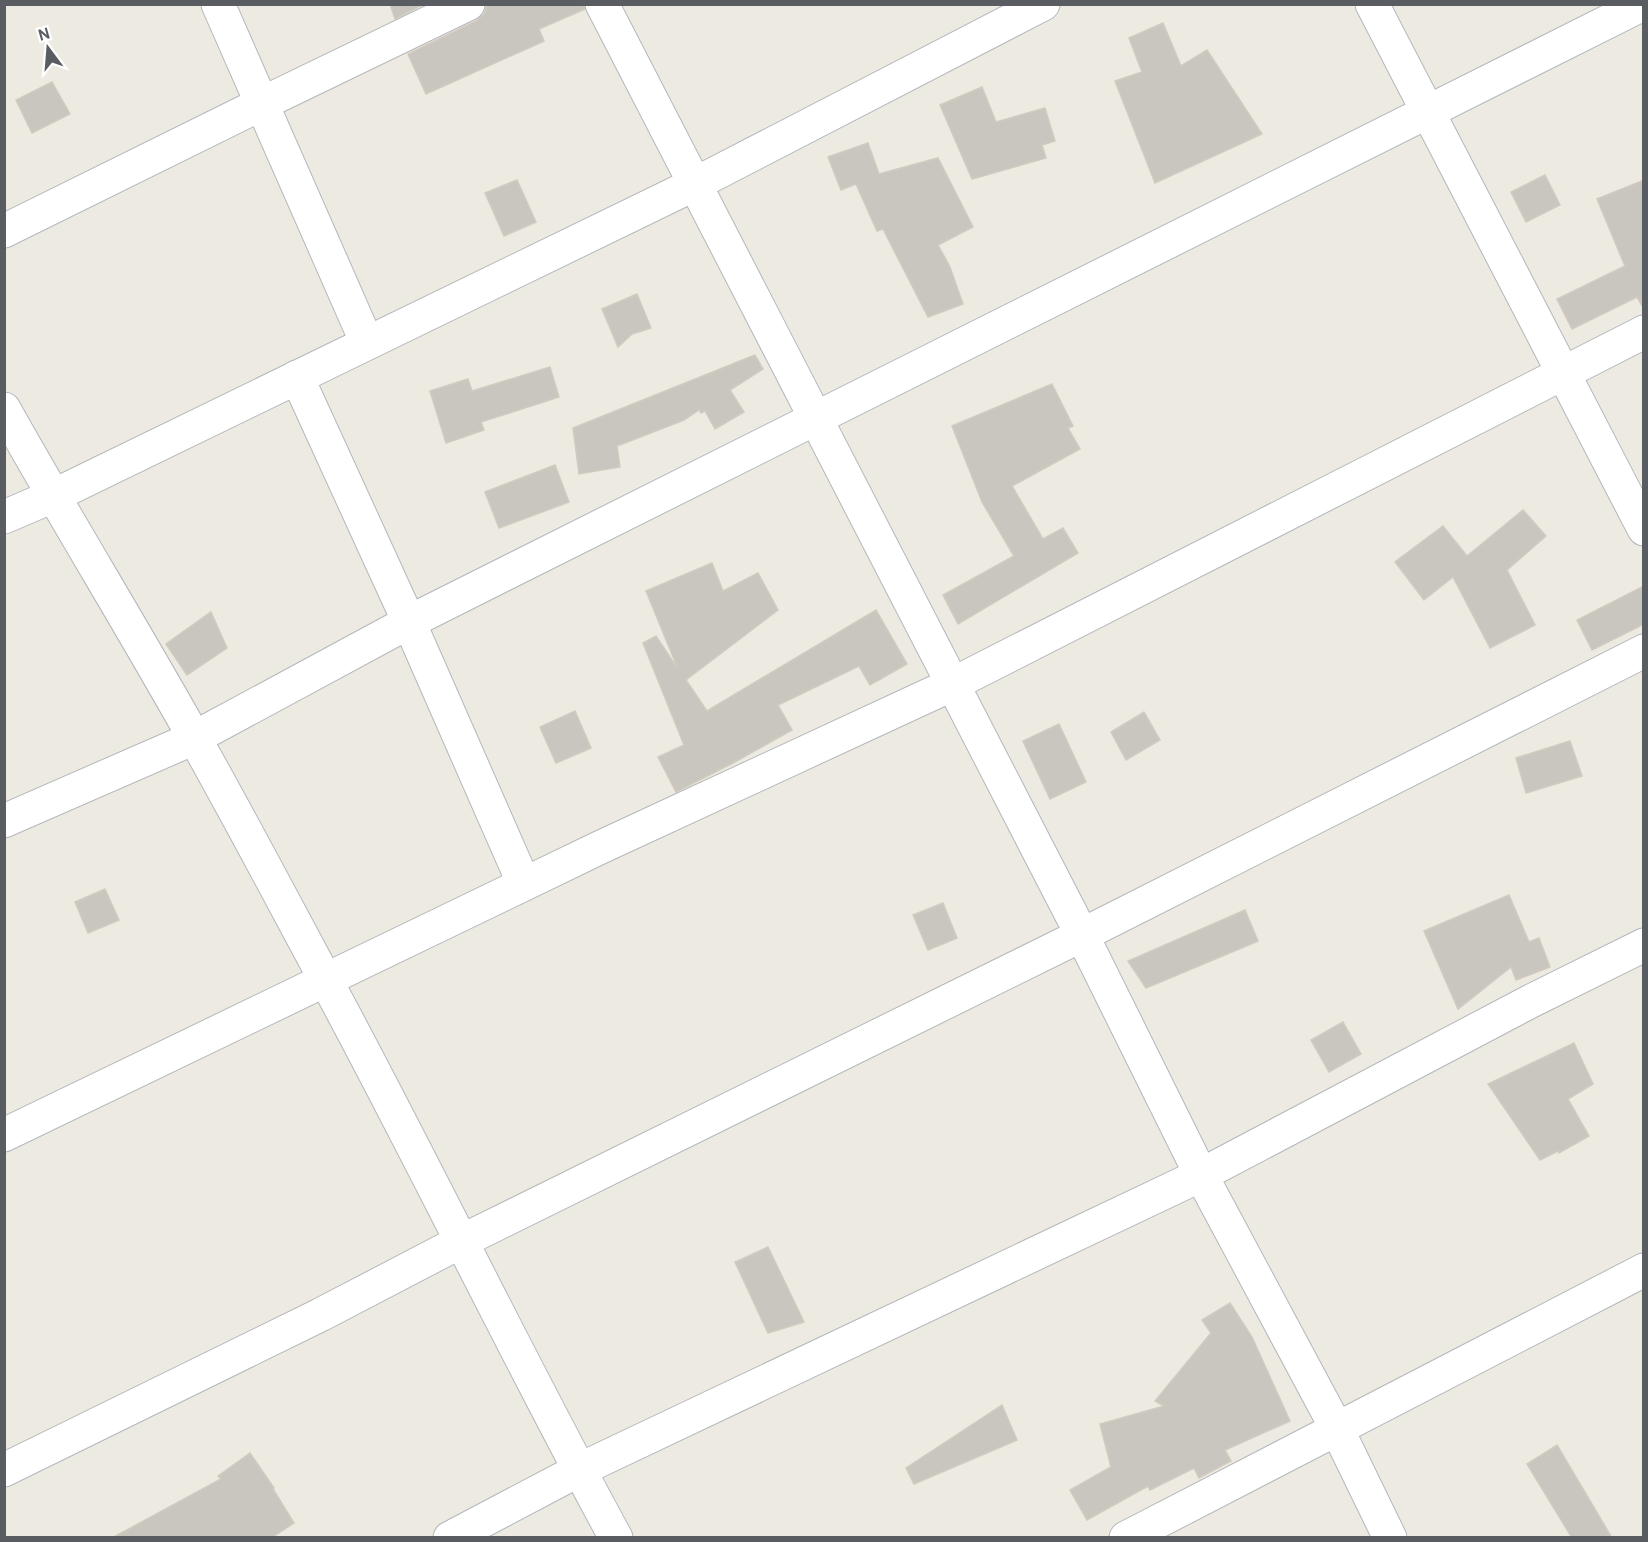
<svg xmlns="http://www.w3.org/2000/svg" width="1648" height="1542" font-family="Overpass,sans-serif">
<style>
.building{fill:#c9c6c0;stroke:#d1cbbf;stroke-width:1.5}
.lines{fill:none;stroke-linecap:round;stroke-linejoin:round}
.minor-casing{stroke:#b4b7bb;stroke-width:35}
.minor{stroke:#fff;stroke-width:33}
</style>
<rect width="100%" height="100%" fill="#eceae1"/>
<g class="building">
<polygon points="390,4 424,4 395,19"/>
<polygon points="487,4 584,4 585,9 539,29 544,41 426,94 408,54 476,21 484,14"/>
<polygon points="1163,23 1181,66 1207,50 1262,134 1155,183 1115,81 1142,72 1129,38"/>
<polygon points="52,82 70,114 32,133 16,100"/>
<polygon points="982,87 996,122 1045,108 1055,141 1042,145 1046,158 972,179 940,105"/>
<polygon points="868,143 879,174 938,158 973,227 938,245 950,267 963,304 928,317 883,229 877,231 856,184 841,190 828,157"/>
<polygon points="1545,175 1560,205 1526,222 1511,192"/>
<polygon points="517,180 536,222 504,236 485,193"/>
<polygon points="1644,180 1644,309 1637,297 1572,329 1557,299 1625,266 1597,199"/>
<polygon points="637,294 651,328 632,334 618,347 602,309"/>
<polygon points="755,355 763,369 730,390 744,412 715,429 705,411 701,413 699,410 684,420 617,446 620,467 579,474 573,428"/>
<polygon points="550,367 559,397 481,422 484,430 446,443 430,391 468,379 472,391"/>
<polygon points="1052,384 1073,426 1068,428 1080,449 1012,486 1043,539 1063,528 1078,553 958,624 943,595 1014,556 982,502 952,426"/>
<polygon points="555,465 569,502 499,528 485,492"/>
<polygon points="1523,510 1546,536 1507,570 1535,625 1490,648 1453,577 1424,600 1395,562 1443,526 1467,556"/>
<polygon points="712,563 723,591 758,573 778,610 686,680 707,711 876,610 907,664 870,685 859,666 778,705 792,730 733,763 676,792 658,757 684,745 643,643 656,636 678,669 646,591"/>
<polygon points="1644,586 1644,624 1592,650 1577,620"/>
<polygon points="211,612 227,648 187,675 166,644"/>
<polygon points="575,711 591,748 556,763 540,727"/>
<polygon points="1144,712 1160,740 1126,760 1111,732"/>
<polygon points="1059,724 1086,782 1050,799 1023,741"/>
<polygon points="1570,741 1582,776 1526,793 1516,758"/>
<polygon points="105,889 119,920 88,933 75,902"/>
<polygon points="1509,895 1529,942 1539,938 1550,967 1516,980 1511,967 1458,1009 1424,931"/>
<polygon points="943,903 957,938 928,950 913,915"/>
<polygon points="1245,910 1258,941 1146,988 1128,961"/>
<polygon points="1343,1022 1361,1054 1329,1072 1311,1040"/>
<polygon points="1574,1043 1593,1084 1568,1099 1589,1136 1559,1153 1558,1151 1540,1160 1488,1084"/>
<polygon points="768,1247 804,1322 768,1333 735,1262"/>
<polygon points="1230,1303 1252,1337 1290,1421 1225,1450 1231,1461 1199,1478 1194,1468 1150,1490 1148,1486 1087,1520 1070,1490 1111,1467 1100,1424 1164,1406 1155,1401 1211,1333 1202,1320"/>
<polygon points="1002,1405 1017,1440 914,1484 906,1468"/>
<polygon points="1557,1445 1612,1538 1572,1538 1527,1464"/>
<polygon points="250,1453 274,1488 273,1489 294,1523 271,1538 112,1538 221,1479 218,1476"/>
</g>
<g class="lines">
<defs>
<g id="minor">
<polyline points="218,4 367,343"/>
<polyline points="602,4 1082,935 1201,1175 1337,1429 1390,1538"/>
<polyline points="1372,4 1644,529"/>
<polyline points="4,231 261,104 468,4"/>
<polyline points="297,377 409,622 524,884"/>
<path d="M 4,409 C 66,520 133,628 195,739 C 239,817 281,897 324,977 C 424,1162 515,1353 616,1538"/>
<polyline points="4,517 53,496 695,184 1043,4"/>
<polyline points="4,821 194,738 409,622 1643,4"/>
<polyline points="4,1135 601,847 953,684 1644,332"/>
<polyline points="4,1470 320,1315 462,1241 1082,935 1644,651"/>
<polyline points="450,1538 579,1470 1201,1175 1531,1001 1644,945"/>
<polyline points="1126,1538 1644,1270"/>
</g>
</defs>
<use href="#minor" class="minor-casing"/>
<use href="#minor" class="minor"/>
</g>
<rect width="1648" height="1542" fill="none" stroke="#595d62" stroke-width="12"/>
<g transform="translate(48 48) rotate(344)" stroke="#ffffff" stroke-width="4.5" paint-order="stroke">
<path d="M0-4.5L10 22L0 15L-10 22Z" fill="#595d62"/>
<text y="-9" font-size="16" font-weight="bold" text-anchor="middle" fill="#595d62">N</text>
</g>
</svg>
